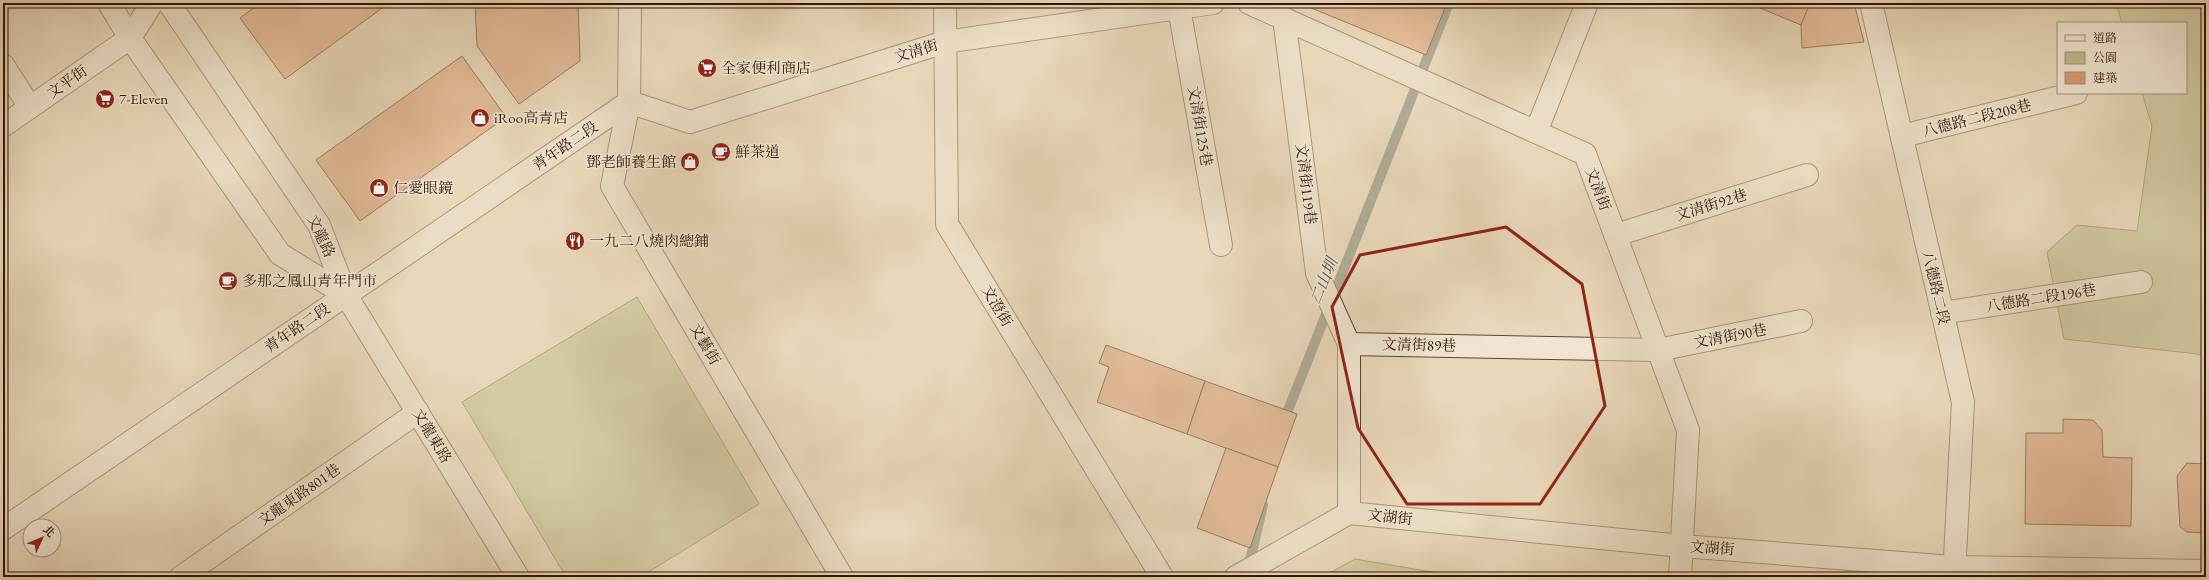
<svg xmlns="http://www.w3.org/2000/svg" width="2209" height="580" font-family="'EB Garamond','Noto Serif TC',serif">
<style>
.green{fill:#bdbc8b;stroke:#776846}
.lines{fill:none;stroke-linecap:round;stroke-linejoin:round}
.stream{stroke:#6e776b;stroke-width:10}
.building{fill:#db9972;stroke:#311402}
.minor-casing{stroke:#5f4530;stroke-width:24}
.minor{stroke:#f0e5d2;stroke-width:22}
.marked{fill:none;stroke:#8f2418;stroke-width:3;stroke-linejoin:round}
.labels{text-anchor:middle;stroke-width:3;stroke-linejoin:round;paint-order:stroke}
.street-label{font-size:15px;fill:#311402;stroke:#f0e5d2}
.poi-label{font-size:15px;fill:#311402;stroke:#f0e5d2;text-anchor:start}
.water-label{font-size:16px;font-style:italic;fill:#554e3f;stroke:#f0e5d2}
</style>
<rect width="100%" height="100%" fill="#e8d7b9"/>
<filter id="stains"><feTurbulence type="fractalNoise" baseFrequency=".005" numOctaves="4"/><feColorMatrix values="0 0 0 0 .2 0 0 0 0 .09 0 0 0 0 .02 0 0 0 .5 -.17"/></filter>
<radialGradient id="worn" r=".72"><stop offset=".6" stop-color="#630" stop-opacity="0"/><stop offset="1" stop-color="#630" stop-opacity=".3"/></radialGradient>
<g class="green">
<polygon points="2116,3 2206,3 2206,355 2064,339 2047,252 2077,225 2137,231 2152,126 2142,93 2186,93 2186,23 2122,23"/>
<polygon points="637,297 759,504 640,577 566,577 462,402"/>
<polygon points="1355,559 1462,577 1322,577"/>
</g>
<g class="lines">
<g class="stream">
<polyline points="1283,423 1449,3"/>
<polyline points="1248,569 1263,505"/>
</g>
</g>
<g class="building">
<polygon points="260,3 389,3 285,79 240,18"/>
<polygon points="475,3 578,3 580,61 519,104 477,46"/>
<polygon points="1299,3 1447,3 1426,55"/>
<polygon points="1748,3 1810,3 1801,25"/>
<polygon points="1810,3 1854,3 1864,42 1802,48 1801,25"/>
<polygon points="462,56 506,117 360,221 316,160"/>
<polygon points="1106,345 1205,381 1187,434 1097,402 1109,367 1099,363"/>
<polygon points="1205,381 1297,414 1278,467 1187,434"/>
<polygon points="2063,419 2093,420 2102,430 2103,457 2132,458 2131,526 2025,524 2026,433 2063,433"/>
<polygon points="1226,448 1278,467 1250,548 1197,528"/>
<polygon points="2187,463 2206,464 2206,533 2187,532 2180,527 2177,476"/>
</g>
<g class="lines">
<defs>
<g id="minor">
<polyline points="109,3 130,38 280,254 346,295"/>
<polyline points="169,3 319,225 346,295 518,577"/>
<polyline points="630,3 629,102 612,186 842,577"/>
<polyline points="945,3 947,224 1162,577"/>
<polyline points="1249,3 1585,154 1688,430 1680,577"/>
<polyline points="1871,3 1963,402 1954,577"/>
<polyline points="1179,8 1221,245"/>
<polyline points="1284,18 1317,273 1349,344"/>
<polyline points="3,65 30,107"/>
<polyline points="629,102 690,122 945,42 1213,3"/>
<polyline points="3,126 130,38 152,3"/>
<polyline points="1536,132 1587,3"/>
<polyline points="1902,136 2076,93"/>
<polyline points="1616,235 1807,175"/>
<polyline points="1942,313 2141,282"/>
<polyline points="1349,513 1349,344 1658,350 1801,321"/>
<polyline points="3,529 629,102"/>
<polyline points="181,577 418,412"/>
<polyline points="1236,577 1349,513 1682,546 1954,567 2206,571"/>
</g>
</defs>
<use href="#minor" class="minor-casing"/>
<use href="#minor" class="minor"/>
</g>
<path d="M0 0H2209V580H0ZM 1506,227 L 1582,284 L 1605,406 L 1540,504 L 1407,504 L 1358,428 L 1332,307 L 1360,255 Z" fill="#e8d7b9" fill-opacity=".55" fill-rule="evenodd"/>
<path class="marked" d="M 1506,227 L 1582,284 L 1605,406 L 1540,504 L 1407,504 L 1358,428 L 1332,307 L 1360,255 Z"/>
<defs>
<symbol id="supermarket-disc" viewBox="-11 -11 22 22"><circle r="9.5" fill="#8f2418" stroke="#f0e5d2"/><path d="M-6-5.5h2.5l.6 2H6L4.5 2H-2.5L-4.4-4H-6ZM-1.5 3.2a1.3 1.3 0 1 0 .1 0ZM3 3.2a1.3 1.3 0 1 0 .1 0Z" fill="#fff"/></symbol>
<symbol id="shop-disc" viewBox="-11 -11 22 22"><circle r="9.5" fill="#8f2418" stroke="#f0e5d2"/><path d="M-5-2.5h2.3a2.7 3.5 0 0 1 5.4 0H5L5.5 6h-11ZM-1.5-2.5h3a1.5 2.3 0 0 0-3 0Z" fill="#fff"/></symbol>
<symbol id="cafe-disc" viewBox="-11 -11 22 22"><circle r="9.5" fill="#8f2418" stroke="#f0e5d2"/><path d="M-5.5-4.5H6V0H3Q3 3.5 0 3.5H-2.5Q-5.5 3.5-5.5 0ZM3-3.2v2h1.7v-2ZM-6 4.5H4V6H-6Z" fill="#fff"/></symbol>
<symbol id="restaurant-disc" viewBox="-11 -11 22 22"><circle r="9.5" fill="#8f2418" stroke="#f0e5d2"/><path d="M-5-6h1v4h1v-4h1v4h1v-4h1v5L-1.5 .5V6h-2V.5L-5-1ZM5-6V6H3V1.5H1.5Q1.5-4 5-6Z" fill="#fff"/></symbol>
</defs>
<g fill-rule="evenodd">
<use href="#supermarket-disc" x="696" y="57" width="22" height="22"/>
<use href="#supermarket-disc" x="94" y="88" width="22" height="22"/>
<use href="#shop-disc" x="469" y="107" width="22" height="22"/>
<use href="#cafe-disc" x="710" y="141" width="22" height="22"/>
<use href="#shop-disc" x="679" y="151" width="22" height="22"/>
<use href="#shop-disc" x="368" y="177" width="22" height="22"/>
<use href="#restaurant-disc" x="564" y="230" width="22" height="22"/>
<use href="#cafe-disc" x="217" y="270" width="22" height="22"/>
</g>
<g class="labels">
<g class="street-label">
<text transform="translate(916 51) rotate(-17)" y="5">文清街</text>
<text transform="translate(67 82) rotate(-35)" y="5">文平街</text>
<text transform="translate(1977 118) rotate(-14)" y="5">八德路二段208巷</text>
<text transform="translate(1200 126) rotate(80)" y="5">文清街125巷</text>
<text transform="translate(565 146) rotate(-34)" y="5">青年路二段</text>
<text transform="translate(1306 184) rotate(83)" y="5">文清街119巷</text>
<text transform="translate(1598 189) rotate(69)" y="5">文清街</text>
<text transform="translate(1711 205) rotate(-17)" y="5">文清街92巷</text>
<text transform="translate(321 236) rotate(65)" y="5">文龍路</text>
<text transform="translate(1936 288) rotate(77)" y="5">八德路二段</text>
<text transform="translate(2041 298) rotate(-9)" y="5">八德路二段196巷</text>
<text transform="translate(997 306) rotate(59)" y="5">文澄街</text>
<text transform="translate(297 328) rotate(-34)" y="5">青年路二段</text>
<text transform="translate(1730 336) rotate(-11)" y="5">文清街90巷</text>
<text transform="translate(705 344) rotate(60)" y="5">文藝街</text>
<text transform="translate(1419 345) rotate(1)" y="5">文清街89巷</text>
<text transform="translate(432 436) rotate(59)" y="5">文龍東路</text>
<text transform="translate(299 495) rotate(-35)" y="5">文龍東路801巷</text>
<text transform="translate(1390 517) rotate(6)" y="5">文湖街</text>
<text transform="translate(1712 548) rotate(4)" y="5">文湖街</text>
</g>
<g class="poi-label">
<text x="721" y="73">全家便利商店</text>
<text x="119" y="104">7-Eleven</text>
<text x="494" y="123">iRoo高青店</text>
<text x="735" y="157">鮮茶道</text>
<text x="676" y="167" text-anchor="end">鄧老師養生館</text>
<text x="393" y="193">仁愛眼鏡</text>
<text x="589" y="246">一九二八燒肉總鋪</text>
<text x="242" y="286">多那之鳳山青年門市</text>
</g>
<g class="water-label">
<text transform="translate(1323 281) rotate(-68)" y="6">二山圳</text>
</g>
</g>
<rect width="2209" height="580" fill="none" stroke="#e8d7b9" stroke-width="16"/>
<rect x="4" y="4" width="2201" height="572" fill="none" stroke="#311402" stroke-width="2"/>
<rect x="8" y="8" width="2193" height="564" fill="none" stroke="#311402"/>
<rect x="2057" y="22" width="130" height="72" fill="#f0e5d2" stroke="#a4917f"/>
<rect x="2065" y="35" width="20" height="6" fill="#f0e5d2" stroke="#a4917f"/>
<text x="2093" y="42" font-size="12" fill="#311402">道路</text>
<rect x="2065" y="52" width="20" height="12" fill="#bdbc8b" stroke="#a4917f"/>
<text x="2093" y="62" font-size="12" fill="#311402">公園</text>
<rect x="2065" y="72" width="20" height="12" fill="#db9972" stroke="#a4917f"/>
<text x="2093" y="82" font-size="12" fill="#311402">建築</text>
<g transform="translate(42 538) rotate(46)"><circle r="19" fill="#f0e5d2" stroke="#a4917f"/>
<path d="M0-3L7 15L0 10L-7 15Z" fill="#8f2418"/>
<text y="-6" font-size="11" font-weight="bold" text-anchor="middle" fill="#311402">北</text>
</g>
<rect width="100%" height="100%" filter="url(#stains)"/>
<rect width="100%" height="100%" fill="url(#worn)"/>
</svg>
